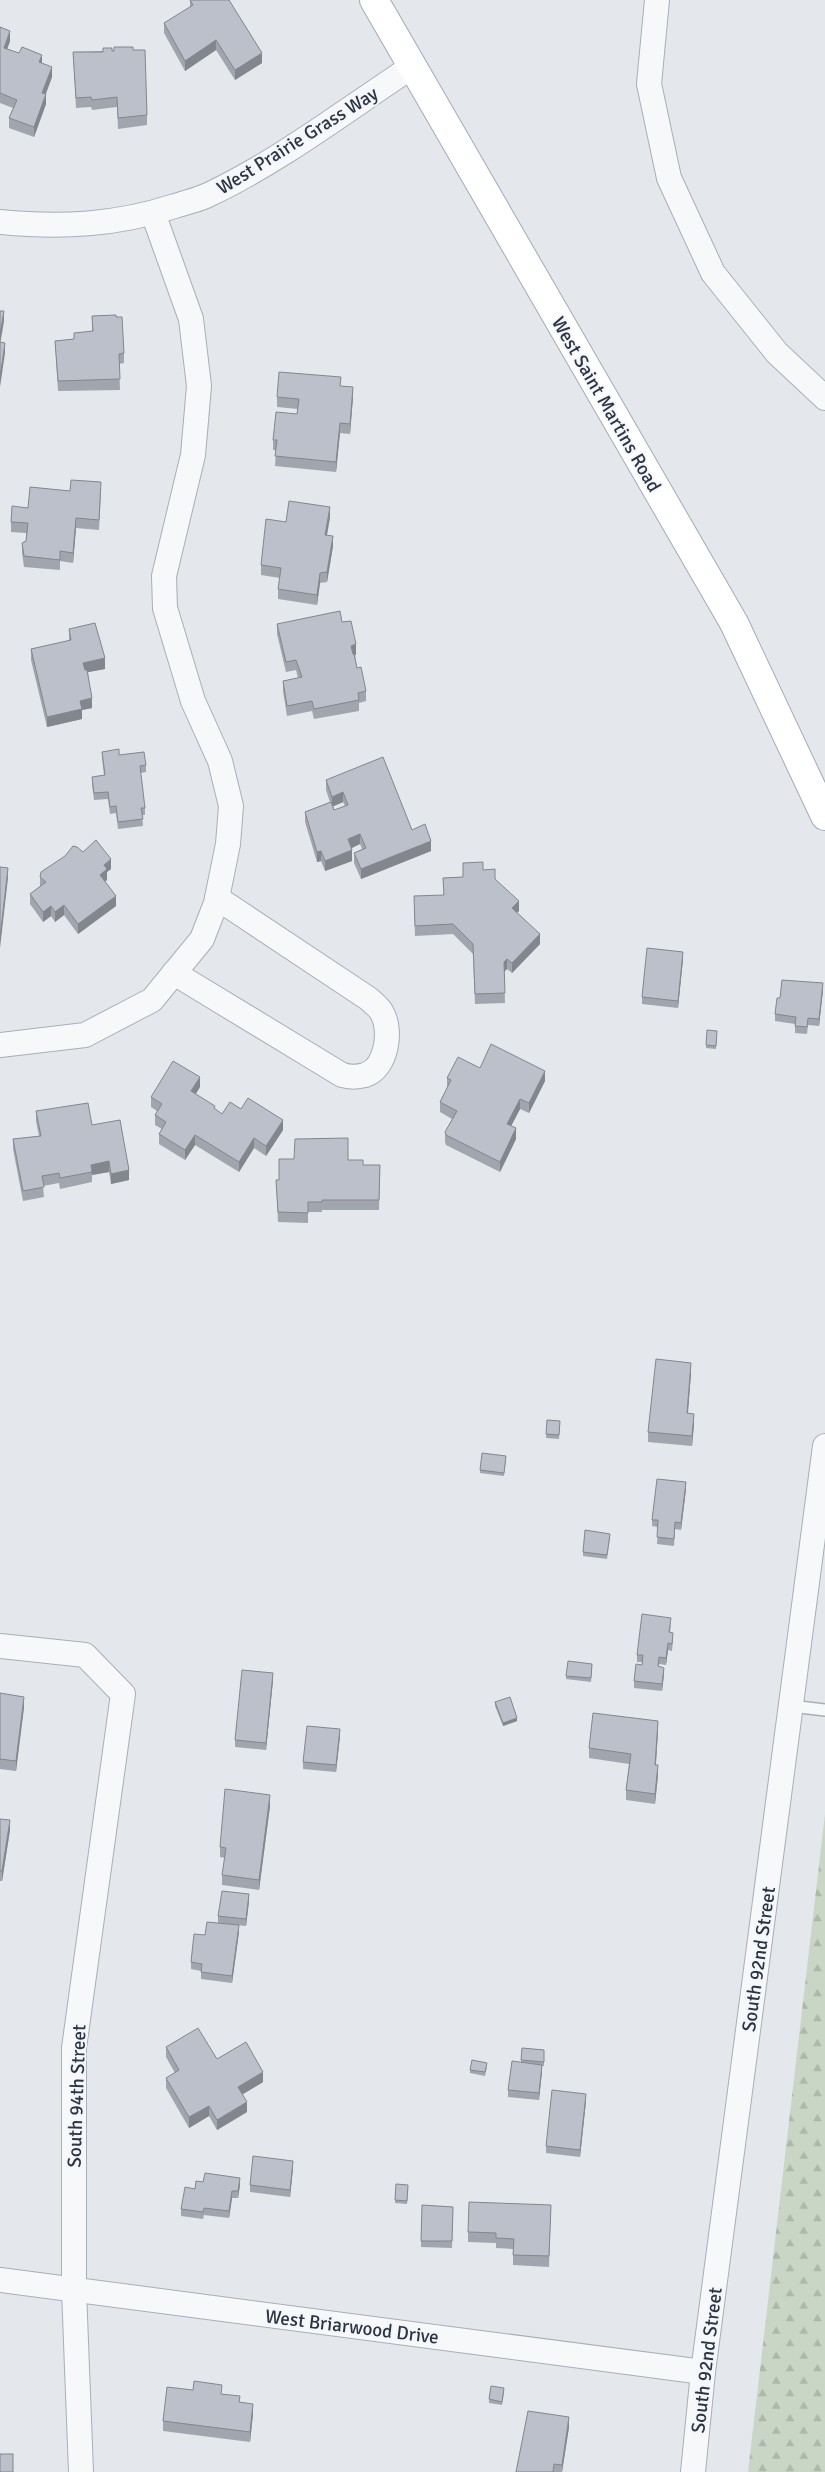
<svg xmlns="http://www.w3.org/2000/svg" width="825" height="2472" font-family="Signika,sans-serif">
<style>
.forest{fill:url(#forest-firs)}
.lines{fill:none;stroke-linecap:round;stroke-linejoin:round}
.lane-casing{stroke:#a9aeb7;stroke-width:14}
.street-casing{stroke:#a9aeb7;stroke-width:26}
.primary-casing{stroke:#a3abb8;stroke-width:30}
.lane{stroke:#f7f8fa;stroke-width:11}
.street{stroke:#f7f8fa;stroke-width:24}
.primary{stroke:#fff;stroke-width:28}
.wall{fill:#a1a5ae;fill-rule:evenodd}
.shaded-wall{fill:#83868d}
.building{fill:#bbc0ca;stroke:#83868d}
.labels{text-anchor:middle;stroke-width:4;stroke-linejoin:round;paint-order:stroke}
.street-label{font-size:19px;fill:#2b3445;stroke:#f4f6f9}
</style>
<defs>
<pattern id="forest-firs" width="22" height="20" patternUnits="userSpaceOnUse" patternTransform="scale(1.25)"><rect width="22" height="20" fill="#c9d6c5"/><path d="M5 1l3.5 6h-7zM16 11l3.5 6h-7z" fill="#adb8ab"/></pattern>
</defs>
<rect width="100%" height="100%" fill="#e4e7ec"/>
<polygon class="forest" points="825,1814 825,2472 748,2472"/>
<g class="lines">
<defs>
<polyline id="lane" points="791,1706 825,1710"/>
<g id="street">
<polyline points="657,0 649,84 669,178 713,273 777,353 825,398"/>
<path d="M 0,222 C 62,228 116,225 175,206 C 186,202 198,200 208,195 C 280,161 346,110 413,66"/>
<path d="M 174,973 L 342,1075 C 349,1077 358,1077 365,1075 C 387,1068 392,1030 382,1013 C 380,1008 373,1003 369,999 L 217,898"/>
<polyline points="0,1045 85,1035 152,1000 202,939 216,903 228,844 231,806 220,761 193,701 165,608 164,576 193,455 199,386 191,319 153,213"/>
<polyline points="0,1646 85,1655 123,1694 74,2048 74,2290 81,2472"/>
<polyline points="0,2280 703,2372"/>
<polyline points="693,2472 703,2372 825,1446"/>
</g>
<polyline id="primary" points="374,0 734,623 825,816"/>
</defs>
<use href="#lane" class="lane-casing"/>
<use href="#street" class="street-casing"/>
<use href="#primary" class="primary-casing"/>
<use href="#lane" class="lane"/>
<use href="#street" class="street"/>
<use href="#primary" class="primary"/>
</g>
<g class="wall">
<polygon points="190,0 262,63 235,80 216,50 185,71 164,33 164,23 190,7"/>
<polygon points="0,27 10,41 7,49 42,63 52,77 46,94 46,104 34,137 9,128 9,118 13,108 0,103"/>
<polygon points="133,50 147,115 147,125 118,129 117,107 92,110 91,107 76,108 73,52"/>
<polygon points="92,316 124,353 124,363 119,364 120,390 58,391 55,341 74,339 74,333 92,332"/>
<polygon points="341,386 353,397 350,434 340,433 336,472 275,466 276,450 273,450 273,440 297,414 298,409 277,407 277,397"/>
<polygon points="70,491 101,492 99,530 76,528 73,563 60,561 60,570 24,567 22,553 22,543 26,541 26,533 11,532 11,522 28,508"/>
<polygon points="330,517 327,535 333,546 327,582 320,583 317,605 278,599 278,589 280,578 261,575 261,565 286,522"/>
<polygon points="342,622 356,655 355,655 357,668 366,691 366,701 359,703 359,711 314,719 312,711 287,716 283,691 283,681 298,678 296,670 286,672 277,634 277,624"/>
<polygon points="69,629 105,669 88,672 92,708 82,710 82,719 47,727 31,660 31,649 69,641"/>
<polygon points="102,752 119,755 146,765 146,772 140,773 145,808 145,815 142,815 143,826 118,829 116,813 110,814 108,799 94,800 92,784 92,777 104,775 102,758"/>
<path d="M 326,780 L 412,830 L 431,851 L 361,879 L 354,863 L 354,853 L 362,849 L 360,844 L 351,848 L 352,861 L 325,871 L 321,861 L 317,862 L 305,822 L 305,812 L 330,802 L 326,790 ZM 343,802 L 345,806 L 334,810 L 333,806 Z"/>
<polygon points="83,852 111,869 107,872 107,880 105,881 116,906 78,934 64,915 55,922 51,916 43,922 30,904 30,894 40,886 40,877"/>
<polygon points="463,863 483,870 495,879 519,911 517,913 540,944 512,973 507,969 504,972 505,1003 475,1004 473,954 453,934 415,936 414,907 444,895 443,878 463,877"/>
<polygon points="683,959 678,1008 642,1004 642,997"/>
<polygon points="823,990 819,1026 808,1025 807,1034 795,1033 795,1024 775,1021 775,1014 780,998"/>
<polygon points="717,1034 716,1049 706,1048 706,1045"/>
<polygon points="480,1068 545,1081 529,1113 520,1109 511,1126 516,1139 500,1172 446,1145 445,1142 445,1132 452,1119 440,1112 440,1102 447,1088 447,1078"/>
<polygon points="200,1087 196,1094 215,1109 222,1114 241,1109 283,1130 266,1156 254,1148 239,1172 195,1145 185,1160 159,1144 159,1134 162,1129 155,1125 155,1115 157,1111 151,1107 151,1097"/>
<polygon points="36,1111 92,1125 129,1180 111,1184 109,1172 92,1175 92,1182 60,1189 59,1183 43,1186 44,1197 23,1201 13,1149 13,1139 39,1136 36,1121"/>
<polygon points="348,1160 363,1165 380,1165 379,1210 322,1210 322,1212 308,1212 308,1223 278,1222 276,1180 279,1180"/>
<polygon points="691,1373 688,1413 694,1424 692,1446 648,1442 648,1432"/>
<polygon points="547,1420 560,1421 559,1439 546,1438"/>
<polygon points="506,1459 504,1476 480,1473 480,1470"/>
<polygon points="686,1489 681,1530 675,1529 674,1546 657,1544 658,1527 652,1526 652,1520"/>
<polygon points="610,1537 607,1559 583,1556 583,1552"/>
<polygon points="671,1625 670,1632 673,1640 672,1651 668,1650 666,1665 659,1664 659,1667 664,1674 662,1691 634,1688 634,1681 642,1665 642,1662 637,1662 637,1655"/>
<polygon points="592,1667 591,1682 566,1679 566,1676"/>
<polygon points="273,1680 266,1750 235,1747 235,1740"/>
<polygon points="0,1693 24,1707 16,1771 0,1769"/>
<polygon points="495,1702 517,1721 503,1726 495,1706"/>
<polygon points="658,1731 656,1765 658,1775 655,1804 626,1800 626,1790 629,1764 589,1758 589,1748"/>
<polygon points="340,1736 336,1772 303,1769 303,1762"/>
<polygon points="270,1806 259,1890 222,1885 222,1875 225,1858 220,1857 220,1847"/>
<polygon points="0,1819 10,1830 2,1881 0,1881"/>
<polygon points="249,1901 246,1926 218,1923 218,1916"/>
<polygon points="239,1932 232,1983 201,1979 201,1971 191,1969 191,1962 205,1935"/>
<polygon points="166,2047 217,2059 263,2082 243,2094 247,2112 217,2130 209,2116 189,2128 166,2088 166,2078 175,2073 166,2057"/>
<polygon points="522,2048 544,2050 544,2066 542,2066 539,2100 508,2097 508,2090 521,2062"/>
<polygon points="487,2067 485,2076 470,2073 470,2070"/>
<polygon points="586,2101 580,2157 546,2153 546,2146"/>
<polygon points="293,2168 290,2197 250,2192 250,2185"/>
<polygon points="396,2184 408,2185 407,2204 395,2203"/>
<polygon points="240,2185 238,2198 232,2198 229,2218 204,2215 203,2219 181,2216 181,2209 195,2189"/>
<polygon points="422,2205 453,2207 452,2248 421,2247"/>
<polygon points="551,2205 549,2267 513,2265 513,2249 496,2248 496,2243 468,2242 468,2232"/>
<polygon points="504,2392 502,2405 489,2403 489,2399"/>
<polygon points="222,2394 253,2414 250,2442 163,2431 163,2421"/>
<polygon points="569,2427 562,2472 516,2472"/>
</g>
<g class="shaded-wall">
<polygon points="10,31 10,41 4,58 4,48"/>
<polygon points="216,40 216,50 185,71 185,61"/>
<polygon points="262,53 262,63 235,80 235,70"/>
<polygon points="42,55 42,65 39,62"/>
<polygon points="52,67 52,77 42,103 42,93"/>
<polygon points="46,94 46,104 34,137 34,127"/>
<polygon points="4,311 4,321 0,345 0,334"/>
<polygon points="5,343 5,353 0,387 0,377"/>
<polygon points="353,387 353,397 350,434 350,424"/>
<polygon points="340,423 340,433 336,472 336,462"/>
<polygon points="330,507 330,517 325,545 325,535"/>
<polygon points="76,518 76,528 73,563 73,553"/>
<polygon points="333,536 333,546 327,582 327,572"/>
<polygon points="320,573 320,583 317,605 317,595"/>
<polygon points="356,644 356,655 351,656 351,646"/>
<polygon points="105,658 105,669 83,673 83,663"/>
<polygon points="92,698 92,708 82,710 82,719 47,727 47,717 80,701"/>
<polygon points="343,792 343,802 332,807 332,797"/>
<polygon points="360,834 360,844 348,850 348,839"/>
<polygon points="431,841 431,851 361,879 361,869"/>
<polygon points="352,850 352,861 325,871 325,861"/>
<polygon points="321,851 321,861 317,862 317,852"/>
<polygon points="111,859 111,869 107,872 107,880 100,885 100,875 104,865"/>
<polygon points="8,868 8,878 0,948 0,938"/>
<polygon points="116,896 116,906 78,934 78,924"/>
<polygon points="519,901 519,911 512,918 512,908"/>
<polygon points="64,905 64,915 55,922 55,912"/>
<polygon points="51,906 51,916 43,922 43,912"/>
<polygon points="540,934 540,944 512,973 512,963"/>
<polygon points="683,952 683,959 678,1008 678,1001"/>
<polygon points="507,959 507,969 504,972 504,962"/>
<polygon points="823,983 823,990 819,1026 819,1019"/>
<polygon points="545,1071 545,1081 529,1113 529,1103"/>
<polygon points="200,1077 200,1087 191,1101 191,1091"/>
<polygon points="520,1099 520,1109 507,1134 507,1124"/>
<polygon points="283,1120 283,1130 266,1156 266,1146"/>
<polygon points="516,1128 516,1139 500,1172 500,1162"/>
<polygon points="195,1135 195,1145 185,1160 185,1150"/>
<polygon points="254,1138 254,1148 239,1172 239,1162"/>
<polygon points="109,1161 109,1172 92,1175 91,1165"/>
<polygon points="129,1170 129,1180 111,1184 111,1174"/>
<polygon points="691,1363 691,1373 687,1423 687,1413"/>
<polygon points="694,1414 694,1424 692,1446 692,1436"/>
<polygon points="686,1482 686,1489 681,1530 681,1523"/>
<polygon points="668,1643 668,1650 666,1665 666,1658"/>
<polygon points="664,1668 664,1674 662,1691 662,1684"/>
<polygon points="273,1673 273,1680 266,1750 266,1743"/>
<polygon points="24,1697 24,1707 16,1771 16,1761"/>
<polygon points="517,1718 517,1721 503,1726 503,1723"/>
<polygon points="658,1721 658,1731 655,1775 655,1765"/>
<polygon points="340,1729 340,1736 336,1772 336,1765"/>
<polygon points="658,1765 658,1775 655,1804 655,1794"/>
<polygon points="270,1795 270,1806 259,1890 259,1880"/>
<polygon points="10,1820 10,1830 2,1881 2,1871"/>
<polygon points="249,1894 249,1901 246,1926 246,1919"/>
<polygon points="239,1925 239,1932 232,1983 232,1976"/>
<polygon points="542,2065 542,2072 539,2100 539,2093"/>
<polygon points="263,2072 263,2082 238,2097 238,2087"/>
<polygon points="586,2094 586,2101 580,2157 580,2150"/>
<polygon points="247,2102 247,2112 217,2130 217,2120"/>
<polygon points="209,2106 209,2116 189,2128 189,2117"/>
<polygon points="293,2161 293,2168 290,2197 290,2190"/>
<polygon points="240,2178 240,2185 238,2198 238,2191"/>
<polygon points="232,2191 232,2198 229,2218 229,2211"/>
<polygon points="253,2404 253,2414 250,2442 250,2432"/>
<polygon points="569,2417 569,2427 562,2472 562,2465"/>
</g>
<g class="building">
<polygon points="190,0 229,0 262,53 235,70 216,40 185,61 164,23 193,5"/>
<polygon points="0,27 10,31 4,48 19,53 22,47 42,55 39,62 52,67 42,93 46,94 34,127 9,118 17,100 0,93"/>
<polygon points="114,47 133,47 133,50 145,50 147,115 118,118 117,97 92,100 91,97 76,98 73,52 103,52 103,48 112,48 112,51 114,51"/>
<polygon points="0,311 4,311 0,334"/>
<polygon points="116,315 116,317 122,317 124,353 119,354 120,379 58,381 55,341 74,339 74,333 93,331 92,316"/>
<polygon points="0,342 5,343 0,377"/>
<polygon points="279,372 341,377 340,386 353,387 350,424 340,423 336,462 275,456 277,440 273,440 276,412 297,414 299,399 277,397"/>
<polygon points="71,480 101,482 99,520 76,518 73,553 60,551 60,560 24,556 22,543 26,541 28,523 11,522 12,506 28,508 30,487 70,491"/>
<polygon points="289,501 330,507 325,535 333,536 327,572 320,573 317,595 278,589 281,568 261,565 266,519 286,522"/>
<polygon points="340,611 342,622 351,621 356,644 351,646 353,654 354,654 357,668 361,667 366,691 358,693 359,700 314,709 312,701 287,706 283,681 302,677 296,660 286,662 277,624"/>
<polygon points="95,623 105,658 83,663 85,670 87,670 92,698 80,701 82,709 47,717 31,649 71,640 69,629"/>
<polygon points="119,749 119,755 144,752 146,765 140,766 145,808 141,808 143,819 118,822 116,806 110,807 108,792 94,793 92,777 105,775 102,752"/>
<polygon points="383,757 412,830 425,824 431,841 361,869 354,853 366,848 360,834 348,839 352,850 325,861 321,851 317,852 305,812 331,802 334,810 348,805 343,792 332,797 326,780"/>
<polygon points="96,840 111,859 104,865 107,869 100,875 116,896 78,924 64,905 55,912 51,906 43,912 30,894 46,882 40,877 41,872 65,856 73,846 77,847 83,852"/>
<polygon points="483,862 483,870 495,869 495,879 519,901 512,908 540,934 512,963 507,959 504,962 505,993 475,994 473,944 453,924 415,926 414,896 444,895 443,878 463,877 463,863"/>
<polygon points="0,867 8,868 0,938"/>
<polygon points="647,948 683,952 678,1001 642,997"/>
<polygon points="782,980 823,983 819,1019 808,1018 807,1027 795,1026 796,1017 775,1014 777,998 780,998"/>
<polygon points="707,1030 717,1031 716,1046 706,1045"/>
<polygon points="491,1044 545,1071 529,1103 520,1099 507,1124 516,1128 500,1162 446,1135 445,1132 457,1111 440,1102 451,1080 447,1078 458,1057 480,1068"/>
<polygon points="173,1061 200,1077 191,1091 215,1106 214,1108 222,1114 230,1102 241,1109 248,1098 283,1120 266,1146 254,1138 239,1162 195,1135 185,1150 159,1134 166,1122 155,1115 162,1104 151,1097"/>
<polygon points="88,1103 92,1125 120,1120 129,1170 111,1174 109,1161 91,1165 92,1172 60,1178 59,1173 42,1176 44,1187 23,1191 13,1139 41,1136 36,1111"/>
<polygon points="348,1138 348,1160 363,1160 363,1165 380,1165 379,1200 322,1200 322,1202 308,1202 308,1213 278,1212 276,1180 279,1180 279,1159 294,1159 295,1139"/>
<polygon points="656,1359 691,1363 687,1413 694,1414 692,1436 648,1432"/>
<polygon points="547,1420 560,1421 559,1435 546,1434"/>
<polygon points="482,1453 506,1456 504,1473 480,1470"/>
<polygon points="657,1479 686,1482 681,1523 675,1522 674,1539 657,1537 658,1520 652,1520"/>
<polygon points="585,1530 610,1534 607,1555 583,1552"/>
<polygon points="642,1614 671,1618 669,1632 673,1633 672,1644 668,1643 666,1658 659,1657 658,1666 664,1668 662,1684 634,1681 636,1664 642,1665 643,1655 637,1655"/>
<polygon points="568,1661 592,1664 591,1678 566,1676"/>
<polygon points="242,1670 273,1673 266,1743 235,1740"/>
<polygon points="0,1693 24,1697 16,1761 0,1759"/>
<polygon points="510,1697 517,1718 503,1723 495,1702"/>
<polygon points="593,1713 658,1721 655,1765 658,1765 655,1794 626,1790 631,1754 589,1748"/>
<polygon points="307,1726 340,1729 336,1765 303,1762"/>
<polygon points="225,1789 270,1795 259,1880 222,1875 226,1848 220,1847"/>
<polygon points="0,1819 10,1820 2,1871 0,1871"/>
<polygon points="222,1891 249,1894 246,1919 218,1916"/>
<polygon points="207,1922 239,1925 232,1976 201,1972 202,1964 191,1962 194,1934 205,1935"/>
<polygon points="198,2028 217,2059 246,2042 263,2072 238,2087 247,2102 217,2120 209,2106 189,2117 166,2078 179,2070 166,2047"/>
<polygon points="522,2048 544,2050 544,2062 521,2060"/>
<polygon points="472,2060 487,2063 485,2072 470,2070"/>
<polygon points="512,2061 542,2065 539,2093 508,2090"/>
<polygon points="552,2090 586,2094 580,2150 546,2146"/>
<polygon points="253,2156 293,2161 290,2190 250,2185"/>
<polygon points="205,2173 240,2178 238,2191 232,2191 229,2211 204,2208 203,2212 181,2209 185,2187 195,2189 196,2181 203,2182"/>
<polygon points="396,2184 408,2185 407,2201 395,2200"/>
<polygon points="469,2202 551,2205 549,2256 513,2255 514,2239 496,2238 496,2233 468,2232"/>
<polygon points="422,2205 453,2207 452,2241 421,2241"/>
<polygon points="194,2381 222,2385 221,2394 240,2396 239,2402 253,2404 250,2432 163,2421 167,2387 193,2390"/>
<polygon points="491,2386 504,2388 502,2402 489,2399"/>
<polygon points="528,2411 569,2417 562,2465 554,2464 553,2472 516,2472"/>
<rect x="0" y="2454" width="13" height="18"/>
</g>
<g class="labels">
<g class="street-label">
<text transform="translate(297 140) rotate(-32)" y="7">West Prairie Grass Way</text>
<text transform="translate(607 404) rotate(60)" y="7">West Saint Martins Road</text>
<text transform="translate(758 1959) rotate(-82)" y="7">South 92nd Street</text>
<text transform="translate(76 2096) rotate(-88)" y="7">South 94th Street</text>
<text transform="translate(352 2326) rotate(7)" y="7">West Briarwood Drive</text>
<text transform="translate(706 2360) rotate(-83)" y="7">South 92nd Street</text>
</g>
</g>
</svg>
